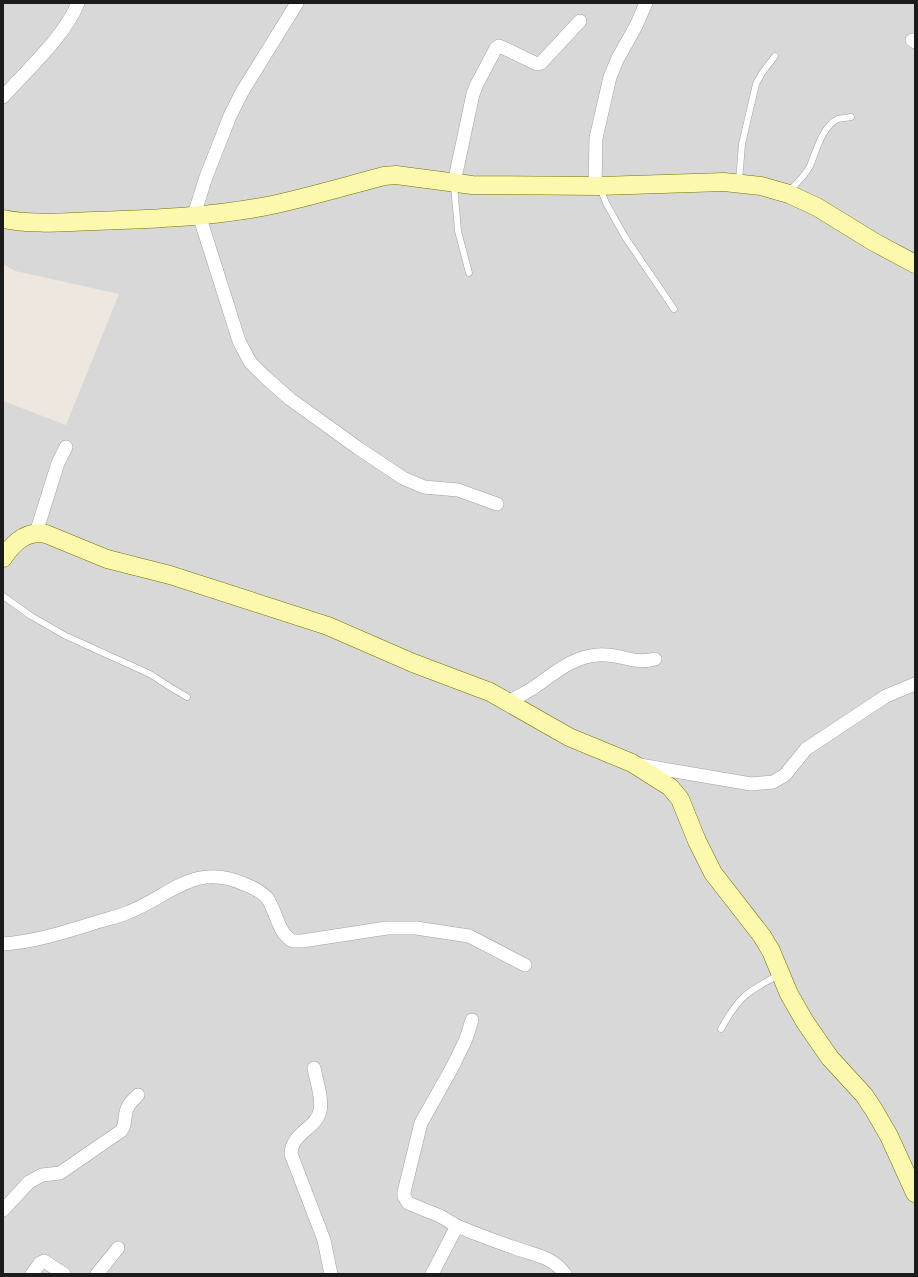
<svg xmlns="http://www.w3.org/2000/svg" width="918" height="1277" font-family="'Titillium Web',sans-serif">
<style>
.residential{fill:#d9d8d8}
.lines{fill:none;stroke-linecap:round;stroke-linejoin:round}
.lane-casing{stroke:#a2a2a2;stroke-width:7}
.street-casing{stroke:#a2a2a2;stroke-width:14}
.secondary-casing{stroke:#727300;stroke-width:19}
.lane{stroke:#fff;stroke-width:6}
.street{stroke:#fff;stroke-width:13}
.secondary{stroke:#fcf9ae;stroke-width:18}
</style>
<rect width="100%" height="100%" fill="#ede7df"/>
<polygon class="residential" points="3,3 915,3 915,1274 3,1274 3,401 66,425 119,294 15,271 3,264"/>
<g class="lines">
<defs>
<g id="lane">
<polyline points="739,181 742,144 756,84 762,73 775,56"/>
<polyline points="454,185 458,231 469,273"/>
<polyline points="600,188 606,203 625,237 674,309"/>
<path d="M 788,192 C 796,184 805,176 810,166 C 816,152 822,126 838,119 C 842,118 847,118 851,117"/>
<polyline points="3,596 31,616 66,636 150,674 170,687 187,697"/>
<path d="M 721,1029 C 738,998 747,991 779,975"/>
</g>
<g id="street">
<polyline points="912,40 915,42"/>
<path d="M 3,97 C 27,70 65,36 78,3"/>
<polyline points="454,183 473,94 477,84 496,48 499,46 504,48 537,64 541,63 580,21"/>
<polyline points="595,186 596,138 610,77 618,58 636,26 646,3"/>
<polyline points="194,215 206,177 230,116 242,92 297,3"/>
<polyline points="199,215 239,341 250,362 265,377 290,399 358,448 403,478 424,487 458,490 497,504"/>
<polyline points="36,533 58,463 66,447"/>
<path d="M 509,702 C 517,697 525,693 533,688 C 554,674 571,657 598,655 C 620,653 632,665 655,659"/>
<polyline points="640,765 751,784 773,782 785,775 806,749 886,696 915,684"/>
<path d="M 3,944 C 34,942 65,932 94,923 C 106,919 118,917 129,912 C 171,895 195,862 244,884 C 252,887 261,891 267,898 C 277,911 277,933 293,941 L 302,941 L 387,928 L 416,928 L 469,936 L 525,965"/>
<path d="M 314,1068 C 316,1079 323,1100 320,1111 C 316,1129 292,1132 291,1154 L 324,1240 L 331,1274"/>
<path d="M 3,1210 L 29,1182 L 42,1175 L 60,1173 L 121,1131 C 126,1125 124,1119 126,1112 C 127,1105 133,1100 138,1095"/>
<polyline points="457,1226 440,1216 408,1203 404,1196 404,1192 421,1123 453,1066 466,1039 472,1020"/>
<polyline points="32,1274 40,1263 44,1261 64,1274"/>
<polyline points="97,1274 118,1248"/>
<path d="M 432,1274 L 457,1226 C 476,1234 495,1241 515,1248 C 534,1255 552,1256 565,1274"/>
</g>
<g id="secondary">
<path d="M 3,219 C 33,225 63,222 94,221 C 153,219 213,217 272,205 C 309,197 346,186 384,176 L 396,175 L 472,185 L 600,186 L 724,182 L 761,186 L 789,194 L 817,207 L 874,242 L 915,264"/>
<path d="M 3,558 C 13,543 26,530 46,534 L 107,559 L 170,575 L 328,626 L 413,663 L 490,692 L 569,737 L 632,763 L 670,787 L 680,799 L 697,841 L 713,873 L 762,936 L 771,951 L 789,994 L 805,1022 L 830,1058 L 864,1095 L 874,1110 L 889,1136 L 915,1193"/>
</g>
</defs>
<use href="#lane" class="lane-casing"/>
<use href="#street" class="street-casing"/>
<use href="#secondary" class="secondary-casing"/>
<use href="#lane" class="lane"/>
<use href="#street" class="street"/>
<use href="#secondary" class="secondary"/>
</g>
<rect width="918" height="1277" fill="none" stroke="#1b1b1b" stroke-width="8"/>
</svg>
